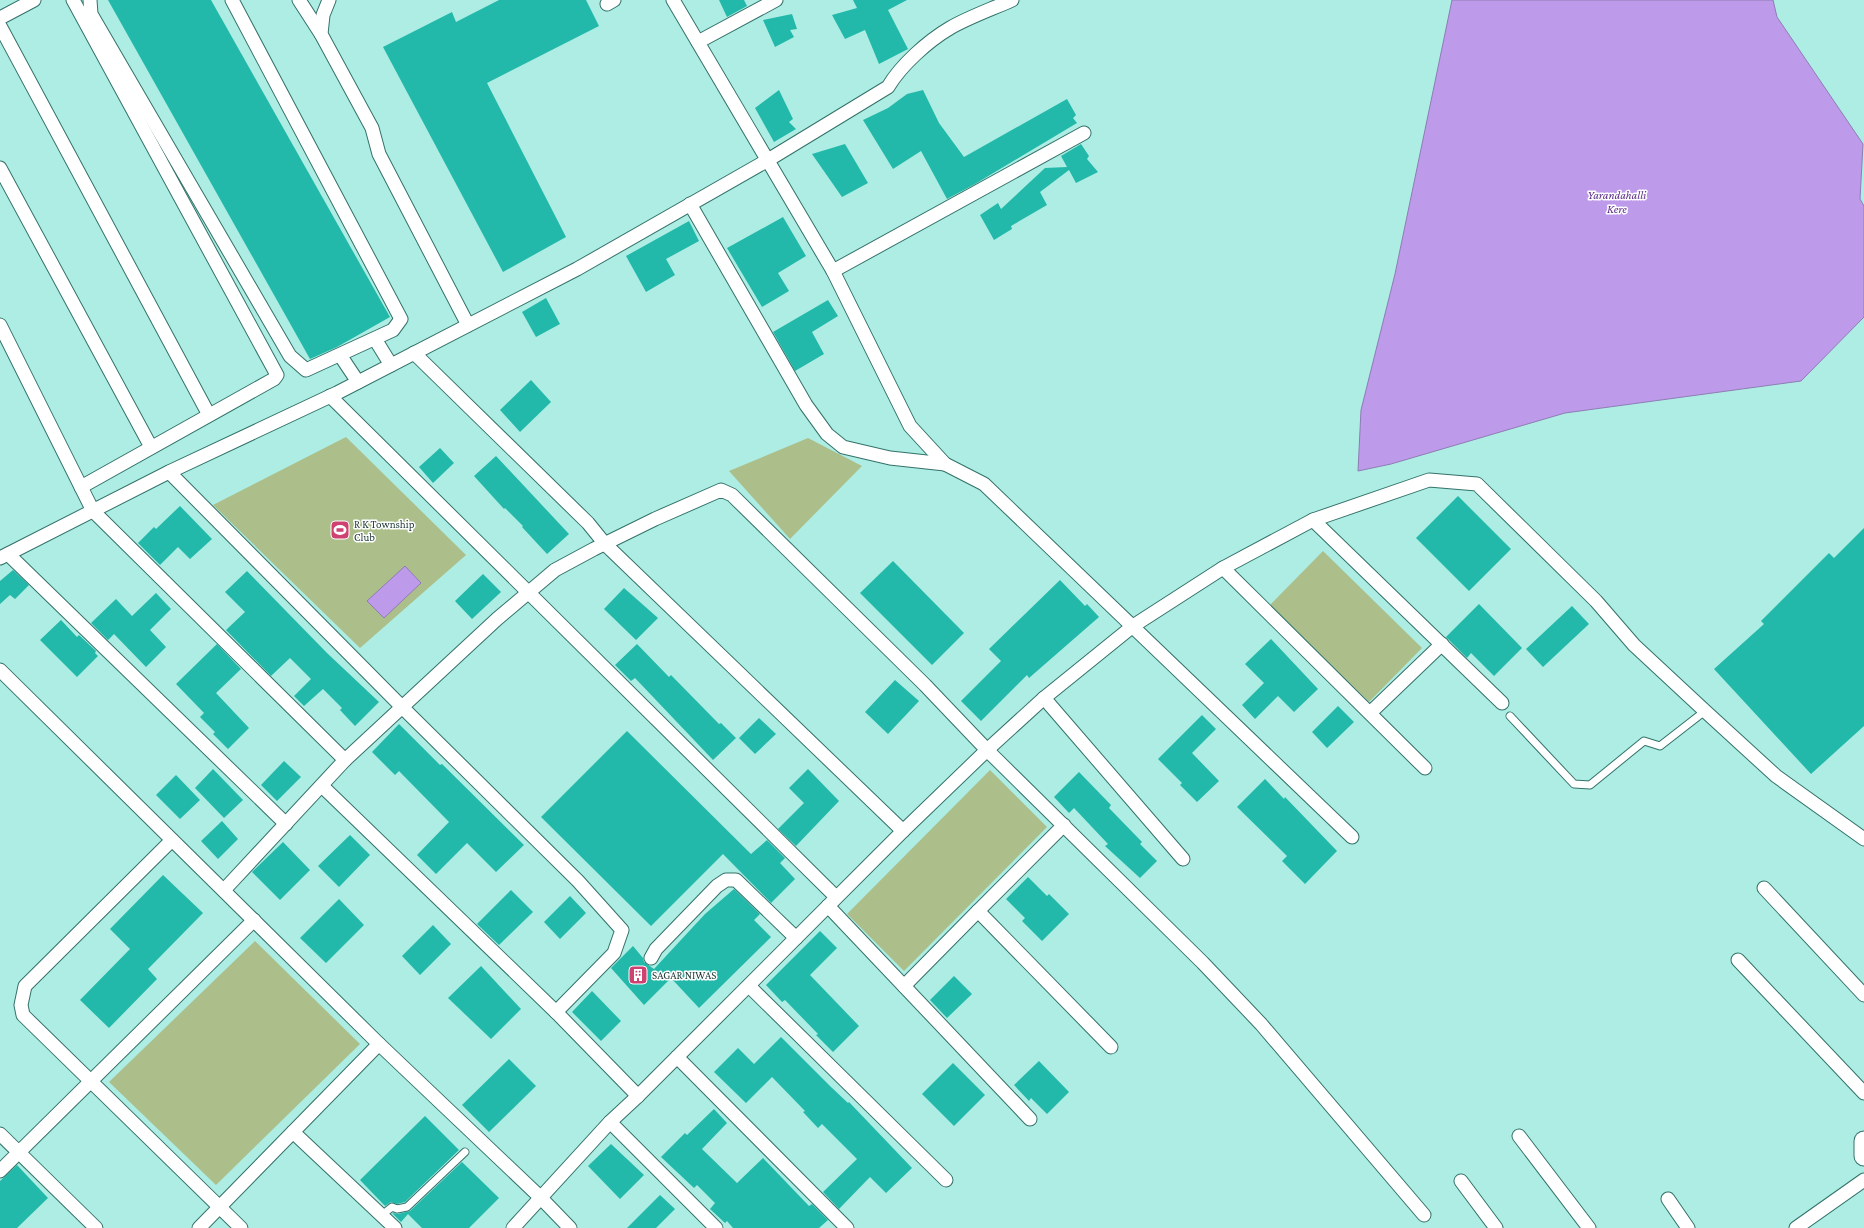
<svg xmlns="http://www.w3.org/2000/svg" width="1864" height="1228" font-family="'Crimson Pro',serif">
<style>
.green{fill:#acbf8b}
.water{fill:#be9aeb;stroke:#8e7cb4}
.building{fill:#23b9aa}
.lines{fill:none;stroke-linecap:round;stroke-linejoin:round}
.lane-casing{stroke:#33726a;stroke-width:9}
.street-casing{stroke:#33726a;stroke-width:15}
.secondary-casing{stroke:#33726a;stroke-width:21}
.lane{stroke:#fff;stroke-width:7}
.street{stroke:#fff;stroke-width:13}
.secondary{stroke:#fff;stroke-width:19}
.labels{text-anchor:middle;stroke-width:3;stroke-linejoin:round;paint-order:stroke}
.poi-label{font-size:11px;fill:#1d3734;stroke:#fff;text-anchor:start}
.water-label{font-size:12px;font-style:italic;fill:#5c2c89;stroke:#fff}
</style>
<rect width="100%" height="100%" fill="#adede3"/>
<g class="green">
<polygon points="346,437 466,555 360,648 213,505"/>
<polygon points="808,438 862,466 790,539 729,471"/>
<polygon points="1323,551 1422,648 1369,702 1270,605"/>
<polygon points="990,770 1047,827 904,971 847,914"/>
<polygon points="255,941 360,1044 216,1185 109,1082"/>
</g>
<g class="water">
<polygon points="1452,0 1773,0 1777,17 1863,144 1860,199 1864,206 1864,317 1801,381 1565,413 1391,464 1358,471 1361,410 1395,274"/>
<polygon points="405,566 421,583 384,618 367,601"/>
</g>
<g class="building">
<polygon points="108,0 211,0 390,317 337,347 310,359"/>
<polygon points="499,0 586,0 599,26 487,83 566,237 503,272 383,47 452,12 456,22"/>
<polygon points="719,0 744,0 747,6 727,17"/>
<polygon points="853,0 907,0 888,10 908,49 879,64 865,30 845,39 832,15 857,8"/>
<polygon points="792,14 797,29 790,30 794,37 775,47 763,20"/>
<polygon points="779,90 793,119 789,122 796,129 774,142 755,108"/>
<polygon points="923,90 939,123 964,157 1067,99 1076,115 1073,118 1077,123 975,184 947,199 921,151 893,169 863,120 888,108 907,94"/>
<polygon points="845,144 868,183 842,197 812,154"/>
<polygon points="1081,144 1089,156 1087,159 1098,172 1076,183 1069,170 1040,192 1047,205 1011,226 1012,229 994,240 980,215 998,203 1001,209 1045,168 1067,167 1061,156"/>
<polygon points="783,217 806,256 778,273 789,291 762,307 727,248"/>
<polygon points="689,221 699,241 666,259 675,275 646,292 626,256"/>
<polygon points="546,298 560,324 536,337 522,312"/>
<polygon points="828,300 838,316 812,332 824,354 795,371 773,332"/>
<polygon points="531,380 551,402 520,432 500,410"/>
<polygon points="440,448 454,463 433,483 419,467"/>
<polygon points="496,456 569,534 547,554 522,527 523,526 505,508 504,509 474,476"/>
<polygon points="1458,496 1511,549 1469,591 1416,538"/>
<polygon points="180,506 212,539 190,559 178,547 160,565 138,543 154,527 156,529"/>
<polygon points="1864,528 1864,726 1811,774 1714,669 1764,624 1761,621 1829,553 1834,558"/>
<polygon points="893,561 964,633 932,665 860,593"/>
<polygon points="13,570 29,585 15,599 10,595 0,604 0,581"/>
<polygon points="247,571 327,653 379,702 355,726 340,710 342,708 323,689 304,706 294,696 311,679 290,658 271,676 226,630 245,612 225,592"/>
<polygon points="483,574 501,592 472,619 455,601"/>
<polygon points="1060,580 1085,606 1087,604 1099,617 1029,678 1027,675 981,721 961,701 1001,661 989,649"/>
<polygon points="624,588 658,618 636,640 604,609"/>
<polygon points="156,593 171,609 150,630 166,647 146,667 114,634 108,640 91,623 116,599 132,616"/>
<polygon points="1479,604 1522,648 1494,676 1471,653 1467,658 1446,637"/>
<polygon points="1572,606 1589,624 1543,667 1526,649"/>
<polygon points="61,620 77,637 79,635 96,651 95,653 98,656 77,677 40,640"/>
<polygon points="1271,639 1318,689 1294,712 1278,696 1255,719 1242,705 1264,683 1245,664"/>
<polygon points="217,644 241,669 216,693 249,728 228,749 213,734 215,732 200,717 204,713 176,684"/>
<polygon points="637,644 669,677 671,675 719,724 721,723 736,738 713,760 635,678 631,681 615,665"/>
<polygon points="895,680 919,701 888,734 865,712"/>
<polygon points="1338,706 1354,722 1327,748 1312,732"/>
<polygon points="1202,715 1216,729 1192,753 1219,781 1197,802 1180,785 1182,783 1158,759"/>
<polygon points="759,718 776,734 755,754 739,738"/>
<polygon points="399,724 440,765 442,764 524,845 496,872 467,843 436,874 417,855 449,822 399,771 395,775 372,752"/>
<polygon points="627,731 751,854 767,840 785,858 780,863 795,879 771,903 723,854 651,926 541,817"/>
<polygon points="284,761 301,777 277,801 261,785"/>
<polygon points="213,769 243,800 224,818 195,788"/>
<polygon points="808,769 839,801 796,846 778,829 804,803 789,788"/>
<polygon points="1079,772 1111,805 1109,808 1142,842 1140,844 1157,861 1140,878 1105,846 1108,844 1074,808 1069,813 1054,797"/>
<polygon points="176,775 200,800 180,819 156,795"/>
<polygon points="1265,779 1284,799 1285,797 1337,851 1305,884 1282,861 1287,856 1237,807"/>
<polygon points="222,821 238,839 218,859 201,841"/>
<polygon points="350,835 370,855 339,887 318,866"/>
<polygon points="283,842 310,870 280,900 252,872"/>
<polygon points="163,875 203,913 148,969 157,979 109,1028 80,1000 130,949 110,929"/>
<polygon points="1028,877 1047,896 1049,894 1069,914 1042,941 1022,921 1025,918 1006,899"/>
<polygon points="734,889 760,914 754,920 771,937 699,1008 671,978 644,1005 611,968 633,946 643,958 644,962 654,969 705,914"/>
<polygon points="511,890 533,912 499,945 477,924"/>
<polygon points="570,896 586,913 560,939 544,922"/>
<polygon points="339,899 364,925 326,963 300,938"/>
<polygon points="433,925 451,944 420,975 402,956"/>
<polygon points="820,931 837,948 810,975 859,1026 833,1052 816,1035 818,1034 785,1000 782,1002 766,985"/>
<polygon points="481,966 521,1009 491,1039 448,998"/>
<polygon points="954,976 972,994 947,1018 930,1000"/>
<polygon points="592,991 621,1021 601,1041 572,1012"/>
<polygon points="781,1037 830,1086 848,1103 849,1102 912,1168 886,1193 870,1177 839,1209 823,1192 857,1159 822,1124 818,1128 803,1112 805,1111 772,1077 746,1103 714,1072 738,1048 754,1064"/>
<polygon points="509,1059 536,1086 489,1132 462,1105"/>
<polygon points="1039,1061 1069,1092 1047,1114 1031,1098 1029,1101 1014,1085"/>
<polygon points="953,1063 985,1095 954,1126 922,1094"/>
<polygon points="714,1109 727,1123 702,1149 737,1183 763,1158 809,1206 812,1204 828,1220 819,1228 733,1228 727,1221 725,1223 710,1209 715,1203 697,1185 694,1188 661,1157 685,1133 687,1135"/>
<polygon points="425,1116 459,1150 405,1202 397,1204 391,1202 385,1206 360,1180"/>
<polygon points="611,1144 644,1175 620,1199 588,1166"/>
<polygon points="462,1162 499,1198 469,1228 422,1228 408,1214 401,1222 392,1213 398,1214 410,1211"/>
<polygon points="17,1165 48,1198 17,1228 0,1228 0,1181"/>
<polygon points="660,1195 675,1209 656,1228 627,1228"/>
</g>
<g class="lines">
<defs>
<g id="lane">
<polyline points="1510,716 1574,784 1590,785 1644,741 1660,746 1705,711"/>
<polyline points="382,1215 392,1207 397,1209 407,1207 465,1152"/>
</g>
<g id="street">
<polyline points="73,0 277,375 274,379 81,487"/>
<polyline points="90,0 91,14 290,356 306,370 393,330 401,319 232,0"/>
<polyline points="299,0 321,34"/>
<polyline points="329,0 323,15 321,34 372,128 379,154 468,325"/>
<polyline points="673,0 833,271 910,426 945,464 984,484 1352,837"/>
<polyline points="607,4 614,0"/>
<polyline points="0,18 34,0"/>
<polyline points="0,26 209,415"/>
<polyline points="698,42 776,0"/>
<polyline points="0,168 151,447"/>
<polyline points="690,204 806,405 827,434 843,447 890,458 945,464"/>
<polyline points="833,271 1084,133"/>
<polyline points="0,325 93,511 345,760"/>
<polyline points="375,339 391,365"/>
<polyline points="414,353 588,523 605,544 903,831"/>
<polyline points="340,355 358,382"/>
<polyline points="330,396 836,897"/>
<polyline points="169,472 402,707 578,881 622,930 614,953 556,1012"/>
<polyline points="1313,520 1502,703"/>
<polyline points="8,554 286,824"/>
<path d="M 0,558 L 169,472 L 337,393 L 577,269 L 768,160 L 888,87 C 901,65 928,41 950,28 C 969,17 992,9 1012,0"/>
<polyline points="1223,568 1425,768"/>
<polyline points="0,670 379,1044 540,1197 570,1228"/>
<polyline points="1044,698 1183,859"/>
<polyline points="1370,713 1442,644"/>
<polyline points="322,786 556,1012 638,1096"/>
<polyline points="172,840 25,986 21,1005 23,1015 241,1228"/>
<polyline points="1764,888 1864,995"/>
<polyline points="224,890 345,760 497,619 555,570 594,549 655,519 721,490 732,495 925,685 987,750 1203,963 1261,1024 1424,1215"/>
<polyline points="828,906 1030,1119"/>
<polyline points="978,911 1064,825"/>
<polyline points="651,958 656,949 717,886 726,880 736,880 796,938"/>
<polyline points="1738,960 1864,1093"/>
<polyline points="749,986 946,1180"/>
<polyline points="904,986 978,911 1111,1047"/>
<polyline points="677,1057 847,1228"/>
<polyline points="610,1122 716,1228"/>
<polyline points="293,1132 395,1228"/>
<polyline points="0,1134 96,1228"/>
<polyline points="1519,1136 1589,1228"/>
<polyline points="0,1171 254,920"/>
<polyline points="1461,1181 1496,1228"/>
<polyline points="1668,1199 1688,1228"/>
<polyline points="199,1228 379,1044"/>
<polyline points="513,1228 610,1122 638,1096 903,831 987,750 1044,698 1133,626 1223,568 1313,520 1429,480 1477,484 1596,601 1634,645 1705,711 1776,776 1864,839"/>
<polyline points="1796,1228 1864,1180"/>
</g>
<polyline id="secondary" points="1864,1141 1864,1156"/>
</defs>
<use href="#lane" class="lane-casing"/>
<use href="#street" class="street-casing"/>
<use href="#secondary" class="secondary-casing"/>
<use href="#lane" class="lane"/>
<use href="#street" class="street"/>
<use href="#secondary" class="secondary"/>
</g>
<defs>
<symbol id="stadium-square" viewBox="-11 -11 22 22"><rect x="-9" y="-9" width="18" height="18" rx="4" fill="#ce4170" stroke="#fff"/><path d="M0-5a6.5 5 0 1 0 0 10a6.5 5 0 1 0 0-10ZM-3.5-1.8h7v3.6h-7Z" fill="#fff"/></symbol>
<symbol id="building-square" viewBox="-11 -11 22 22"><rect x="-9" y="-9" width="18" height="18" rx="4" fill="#ce4170" stroke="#fff"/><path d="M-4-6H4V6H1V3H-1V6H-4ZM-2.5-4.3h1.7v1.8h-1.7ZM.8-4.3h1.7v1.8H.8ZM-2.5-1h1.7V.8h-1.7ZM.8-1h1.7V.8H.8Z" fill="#fff"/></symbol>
</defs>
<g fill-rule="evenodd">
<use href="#stadium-square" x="329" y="519" width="22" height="22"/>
<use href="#building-square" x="627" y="964" width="22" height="22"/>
</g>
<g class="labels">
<g class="poi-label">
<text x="354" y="528">R K Township<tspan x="354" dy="13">Club</tspan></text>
<text x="652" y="979">SAGAR NIWAS</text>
</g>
<g class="water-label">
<text x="1617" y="199">Yarandahalli<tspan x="1617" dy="14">Kere</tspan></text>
</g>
</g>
</svg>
